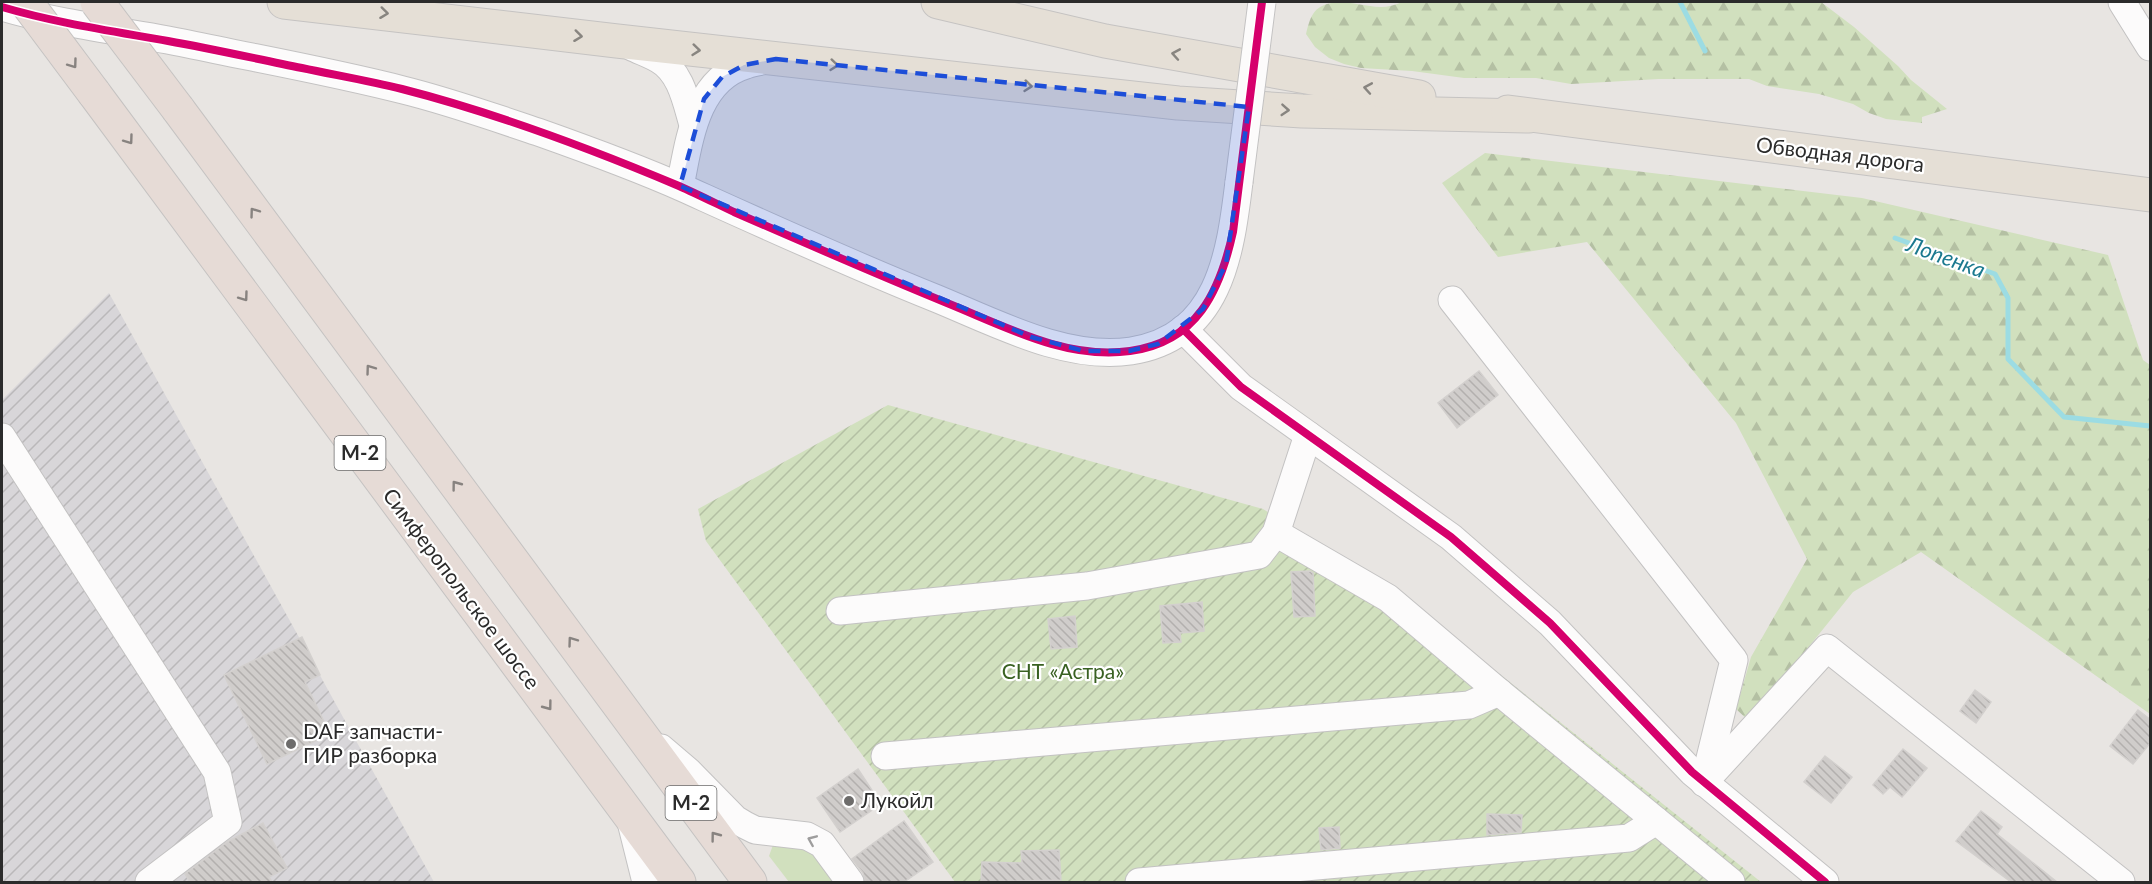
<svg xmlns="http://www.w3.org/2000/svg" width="2152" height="884" font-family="Lato,sans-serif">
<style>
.industrial{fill:url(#industrial-furrows)}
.grass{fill:#d1e0be}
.forest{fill:url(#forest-firs)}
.garden{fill:url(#garden-furrows)}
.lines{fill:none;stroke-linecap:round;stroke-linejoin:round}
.stream{stroke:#9cdce3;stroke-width:5}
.building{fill:url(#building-back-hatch);stroke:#d3d0ce;stroke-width:1.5}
.minor-casing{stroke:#c3c2c2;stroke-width:29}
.major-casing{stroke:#c5c3c2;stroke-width:35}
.highway-casing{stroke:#c5c3c2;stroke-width:35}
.minor{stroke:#fcfbfb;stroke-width:27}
.major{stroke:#e5dfd6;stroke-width:33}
.highway{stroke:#e6dbd6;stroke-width:33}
.minor-bridge-casing{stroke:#c3c2c2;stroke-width:29;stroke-linecap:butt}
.highway-bridge-casing{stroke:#c5c3c2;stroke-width:35;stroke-linecap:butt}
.minor-bridge{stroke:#fcfbfb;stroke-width:27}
.highway-bridge{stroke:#e6dbd6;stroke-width:33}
.cycleway-casing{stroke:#fff;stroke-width:11}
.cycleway{stroke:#d6006c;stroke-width:8}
.oneway{stroke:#888580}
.oneway2{stroke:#888380}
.oneway3{stroke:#9e9d9d}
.marked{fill:#1d4ed8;fill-opacity:0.2;stroke:#1d4ed8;stroke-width:4.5;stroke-dasharray:12 8;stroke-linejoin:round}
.poi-dot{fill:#6d6c6b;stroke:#fff;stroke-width:2}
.labels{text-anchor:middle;stroke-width:4.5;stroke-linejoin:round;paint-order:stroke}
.shield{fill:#fff;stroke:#6b6b6b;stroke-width:1.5}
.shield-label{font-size:20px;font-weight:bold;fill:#2b2b2b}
.street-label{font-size:21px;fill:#2b2b2b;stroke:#fff}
.park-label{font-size:21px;fill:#396122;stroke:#fff}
.poi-label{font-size:21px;fill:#2b2b2b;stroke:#fff;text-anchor:start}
.water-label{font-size:22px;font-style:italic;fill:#1b798f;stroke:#fff}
</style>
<defs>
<pattern id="industrial-furrows" width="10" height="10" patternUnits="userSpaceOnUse" patternTransform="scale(1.5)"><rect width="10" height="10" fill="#d8d6d9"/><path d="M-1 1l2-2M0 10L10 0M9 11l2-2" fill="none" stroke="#bab8ba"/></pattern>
<pattern id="forest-firs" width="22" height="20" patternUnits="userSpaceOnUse" patternTransform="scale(1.5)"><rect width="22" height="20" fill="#d1e0be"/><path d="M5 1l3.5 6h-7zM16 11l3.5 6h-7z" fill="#b4c0a3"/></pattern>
<pattern id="garden-furrows" width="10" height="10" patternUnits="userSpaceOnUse" patternTransform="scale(1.5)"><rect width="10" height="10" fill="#d1e0be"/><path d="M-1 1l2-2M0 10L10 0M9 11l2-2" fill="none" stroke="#b4c0a3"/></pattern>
<pattern id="building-back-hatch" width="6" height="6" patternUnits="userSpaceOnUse" patternTransform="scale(1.5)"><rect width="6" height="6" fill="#d0cdcb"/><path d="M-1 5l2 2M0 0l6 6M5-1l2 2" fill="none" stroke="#b3b0ae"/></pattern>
</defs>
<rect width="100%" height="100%" fill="#e8e5e2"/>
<polygon class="industrial" points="109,293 434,882 2,882 2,400"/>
<polygon class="grass" points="773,845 811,850 841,882 789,882 769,856"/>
<g class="forest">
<path d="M 1337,2 C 1361,2 1380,13 1402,2 L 1821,2 L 1854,27 L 1898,66 L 1911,80 L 1947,109 L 1922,117 L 1922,123 L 1886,119 L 1869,113 L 1853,104 L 1819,94 L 1767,86 L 1749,79 L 1659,79 L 1571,84 L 1536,78 L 1464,78 L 1412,71 L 1361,68 L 1344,64 L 1329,58 L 1315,47 L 1306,34 C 1311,14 1314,5 1337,2 Z"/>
<polygon points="1485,153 1862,198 2108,255 2143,360 2150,365 2150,714 1921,552 1853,592 1749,721 1736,709 1751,657 1807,559 1736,423 1587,242 1498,257 1442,183"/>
</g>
<polygon class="garden" points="888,405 1263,509 1394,590 1761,882 955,882 706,541 698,509"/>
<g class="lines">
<g class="stream">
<polyline points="1680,2 1705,51"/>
<polyline points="1895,238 1995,274 2008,298 2008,359 2064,417 2150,426"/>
</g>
</g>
<g class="building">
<polygon points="1479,371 1498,395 1457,428 1438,403"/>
<polygon points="1310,571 1313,573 1315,616 1294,617 1291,572"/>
<polygon points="1202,602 1204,631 1180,633 1181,642 1163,643 1160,606"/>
<polygon points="1075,616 1077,647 1051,649 1048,619"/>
<polygon points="302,637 320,675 305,682 330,734 267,764 224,675"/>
<polygon points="1975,690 1991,702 1976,723 1960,711"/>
<polygon points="2138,710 2151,720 2151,742 2133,764 2110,746"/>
<polygon points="1903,749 1927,768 1902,797 1890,787 1883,794 1873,785"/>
<polygon points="1825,756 1852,777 1831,803 1804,782"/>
<polygon points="858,769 881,804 840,832 817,798"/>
<polygon points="1981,811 2002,827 1997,834 2057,882 2011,882 1956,841"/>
<polygon points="1487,814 1522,815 1521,832 1487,835"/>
<polygon points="904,821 933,862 904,882 865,882 863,873 852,859"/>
<polygon points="263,823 287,868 269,877 272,882 190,882 185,874 227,842"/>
<polygon points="1339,827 1340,848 1321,850 1319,828"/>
<polygon points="1059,850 1061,880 981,882 982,862 1022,863 1021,851"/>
</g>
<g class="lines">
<defs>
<g id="minor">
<polyline points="2122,2 2150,47"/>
<path d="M 2,7 C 62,25 126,31 188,44 C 259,59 333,72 403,90 C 448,101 493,117 538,132 C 586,149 636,167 683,188 C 767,226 850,264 935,298 C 994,322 1066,361 1131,351 C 1219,337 1230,256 1239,182"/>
<path d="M 632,47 C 640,51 650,54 658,59 C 681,72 686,101 693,125"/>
<path d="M 680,186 C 689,143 695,80 746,65 C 754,62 762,61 769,60"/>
<polyline points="1452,300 1734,660 1704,783"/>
<polyline points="1183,329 1241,387 1451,537 1550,623 1692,772 1825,882"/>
<polyline points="2,437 217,772 228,822 149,882"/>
<polyline points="1276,533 1388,598 1499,692 1731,882"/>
<polyline points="840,611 1087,586 1259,555 1276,533 1308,435"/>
<polyline points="661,748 688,771 735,819 745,825 755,830 807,836 822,844 850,882"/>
<polyline points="885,756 1469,705 1499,692"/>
<polyline points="1707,779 1827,648 2121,882"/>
<polyline points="631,822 646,882"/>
<polyline points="1139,882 1629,838 1656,821"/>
</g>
<g id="major">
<polyline points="284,2 617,41 1178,103 1302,111 1529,116"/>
<polyline points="938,2 1105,41 1419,97"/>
<polyline points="1508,112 2150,195"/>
</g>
<g id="highway">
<polyline points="94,93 679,882"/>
<polyline points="178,109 750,882"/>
</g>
</defs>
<use href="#minor" class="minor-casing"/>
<use href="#major" class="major-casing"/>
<use href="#highway" class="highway-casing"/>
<use href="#minor" class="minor"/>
<use href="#major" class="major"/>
<use href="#highway" class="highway"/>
<defs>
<polyline id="minor-bridge" points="1239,182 1262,2"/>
<g id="highway-bridge">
<polyline points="26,2 94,93"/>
<polyline points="97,2 178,109"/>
</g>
</defs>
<use href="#minor-bridge" class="minor-bridge-casing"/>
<use href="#highway-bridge" class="highway-bridge-casing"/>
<use href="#minor-bridge" class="minor-bridge"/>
<use href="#highway-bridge" class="highway-bridge"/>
<defs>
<g id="cycleway">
<path d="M 2,7 C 56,23 112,31 168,41 C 213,49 257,59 302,68 C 335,75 369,81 402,89 C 496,113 589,148 679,186 C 697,194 715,203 734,212 C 805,243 876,274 947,303 C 1004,326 1066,360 1130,351 C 1197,342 1220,291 1233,232 L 1262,2"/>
<polyline points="1183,329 1241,387 1451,537 1550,623 1692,772 1825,882"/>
</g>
</defs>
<use href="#cycleway" class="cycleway-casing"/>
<use href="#cycleway" class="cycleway"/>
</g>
<defs><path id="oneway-chevron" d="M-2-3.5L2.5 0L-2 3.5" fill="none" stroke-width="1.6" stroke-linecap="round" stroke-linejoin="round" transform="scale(1.5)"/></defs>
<g class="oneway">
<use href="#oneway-chevron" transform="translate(384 13) rotate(7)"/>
<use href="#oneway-chevron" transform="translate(578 36) rotate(7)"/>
<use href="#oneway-chevron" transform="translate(696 50) rotate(6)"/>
<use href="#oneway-chevron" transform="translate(1176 54) rotate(-170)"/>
<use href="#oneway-chevron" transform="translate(834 65) rotate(6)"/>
<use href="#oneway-chevron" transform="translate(1028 86) rotate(6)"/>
<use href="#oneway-chevron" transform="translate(1368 88) rotate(-170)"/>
<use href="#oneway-chevron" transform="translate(1285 110) rotate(4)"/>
</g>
<g class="oneway2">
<use href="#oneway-chevron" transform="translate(73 64) rotate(54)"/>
<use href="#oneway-chevron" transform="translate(129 140) rotate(54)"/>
<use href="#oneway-chevron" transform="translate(254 212) rotate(-126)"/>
<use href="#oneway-chevron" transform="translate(244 297) rotate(54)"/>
<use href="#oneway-chevron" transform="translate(370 369) rotate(-126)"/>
<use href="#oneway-chevron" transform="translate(456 485) rotate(-127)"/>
<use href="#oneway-chevron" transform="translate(572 641) rotate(-126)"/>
<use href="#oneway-chevron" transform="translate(548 706) rotate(53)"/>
<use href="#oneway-chevron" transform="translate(715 836) rotate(-127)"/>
</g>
<use class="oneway3" href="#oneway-chevron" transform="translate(812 840) rotate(-157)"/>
<path class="marked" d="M 776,59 L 1249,107 L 1226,264 L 1203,309 L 1158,344 L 1129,351 L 1084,351 L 1031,337 L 680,186 L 704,99 L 722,77 L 744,65 Z"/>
<g class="poi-dot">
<circle cx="291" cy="744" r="6"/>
<circle cx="849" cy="801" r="6"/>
</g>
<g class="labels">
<g class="shield">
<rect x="334.5" y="436" width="51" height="34" rx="4.5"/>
<rect x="665.5" y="786" width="51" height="34" rx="4.5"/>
</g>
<g class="shield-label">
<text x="360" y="460">М-2</text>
<text x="691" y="810">М-2</text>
</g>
<g class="street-label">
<text transform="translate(1840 155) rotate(7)" y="7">Обводная дорога</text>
<text transform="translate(461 589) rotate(53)" y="7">Симферопольское шоссе</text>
</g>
<g class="park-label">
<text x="1063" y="679">СНТ «Астра»</text>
</g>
<g class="poi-label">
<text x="303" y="739">DAF запчасти-<tspan x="303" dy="24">ГИР разборка</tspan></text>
<text x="861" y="808">Лукойл</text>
</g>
<g class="water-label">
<text transform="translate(1946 257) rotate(20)" y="8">Лопенка</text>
</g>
</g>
<rect width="2152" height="884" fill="none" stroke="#2b2b2b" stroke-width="6"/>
</svg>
